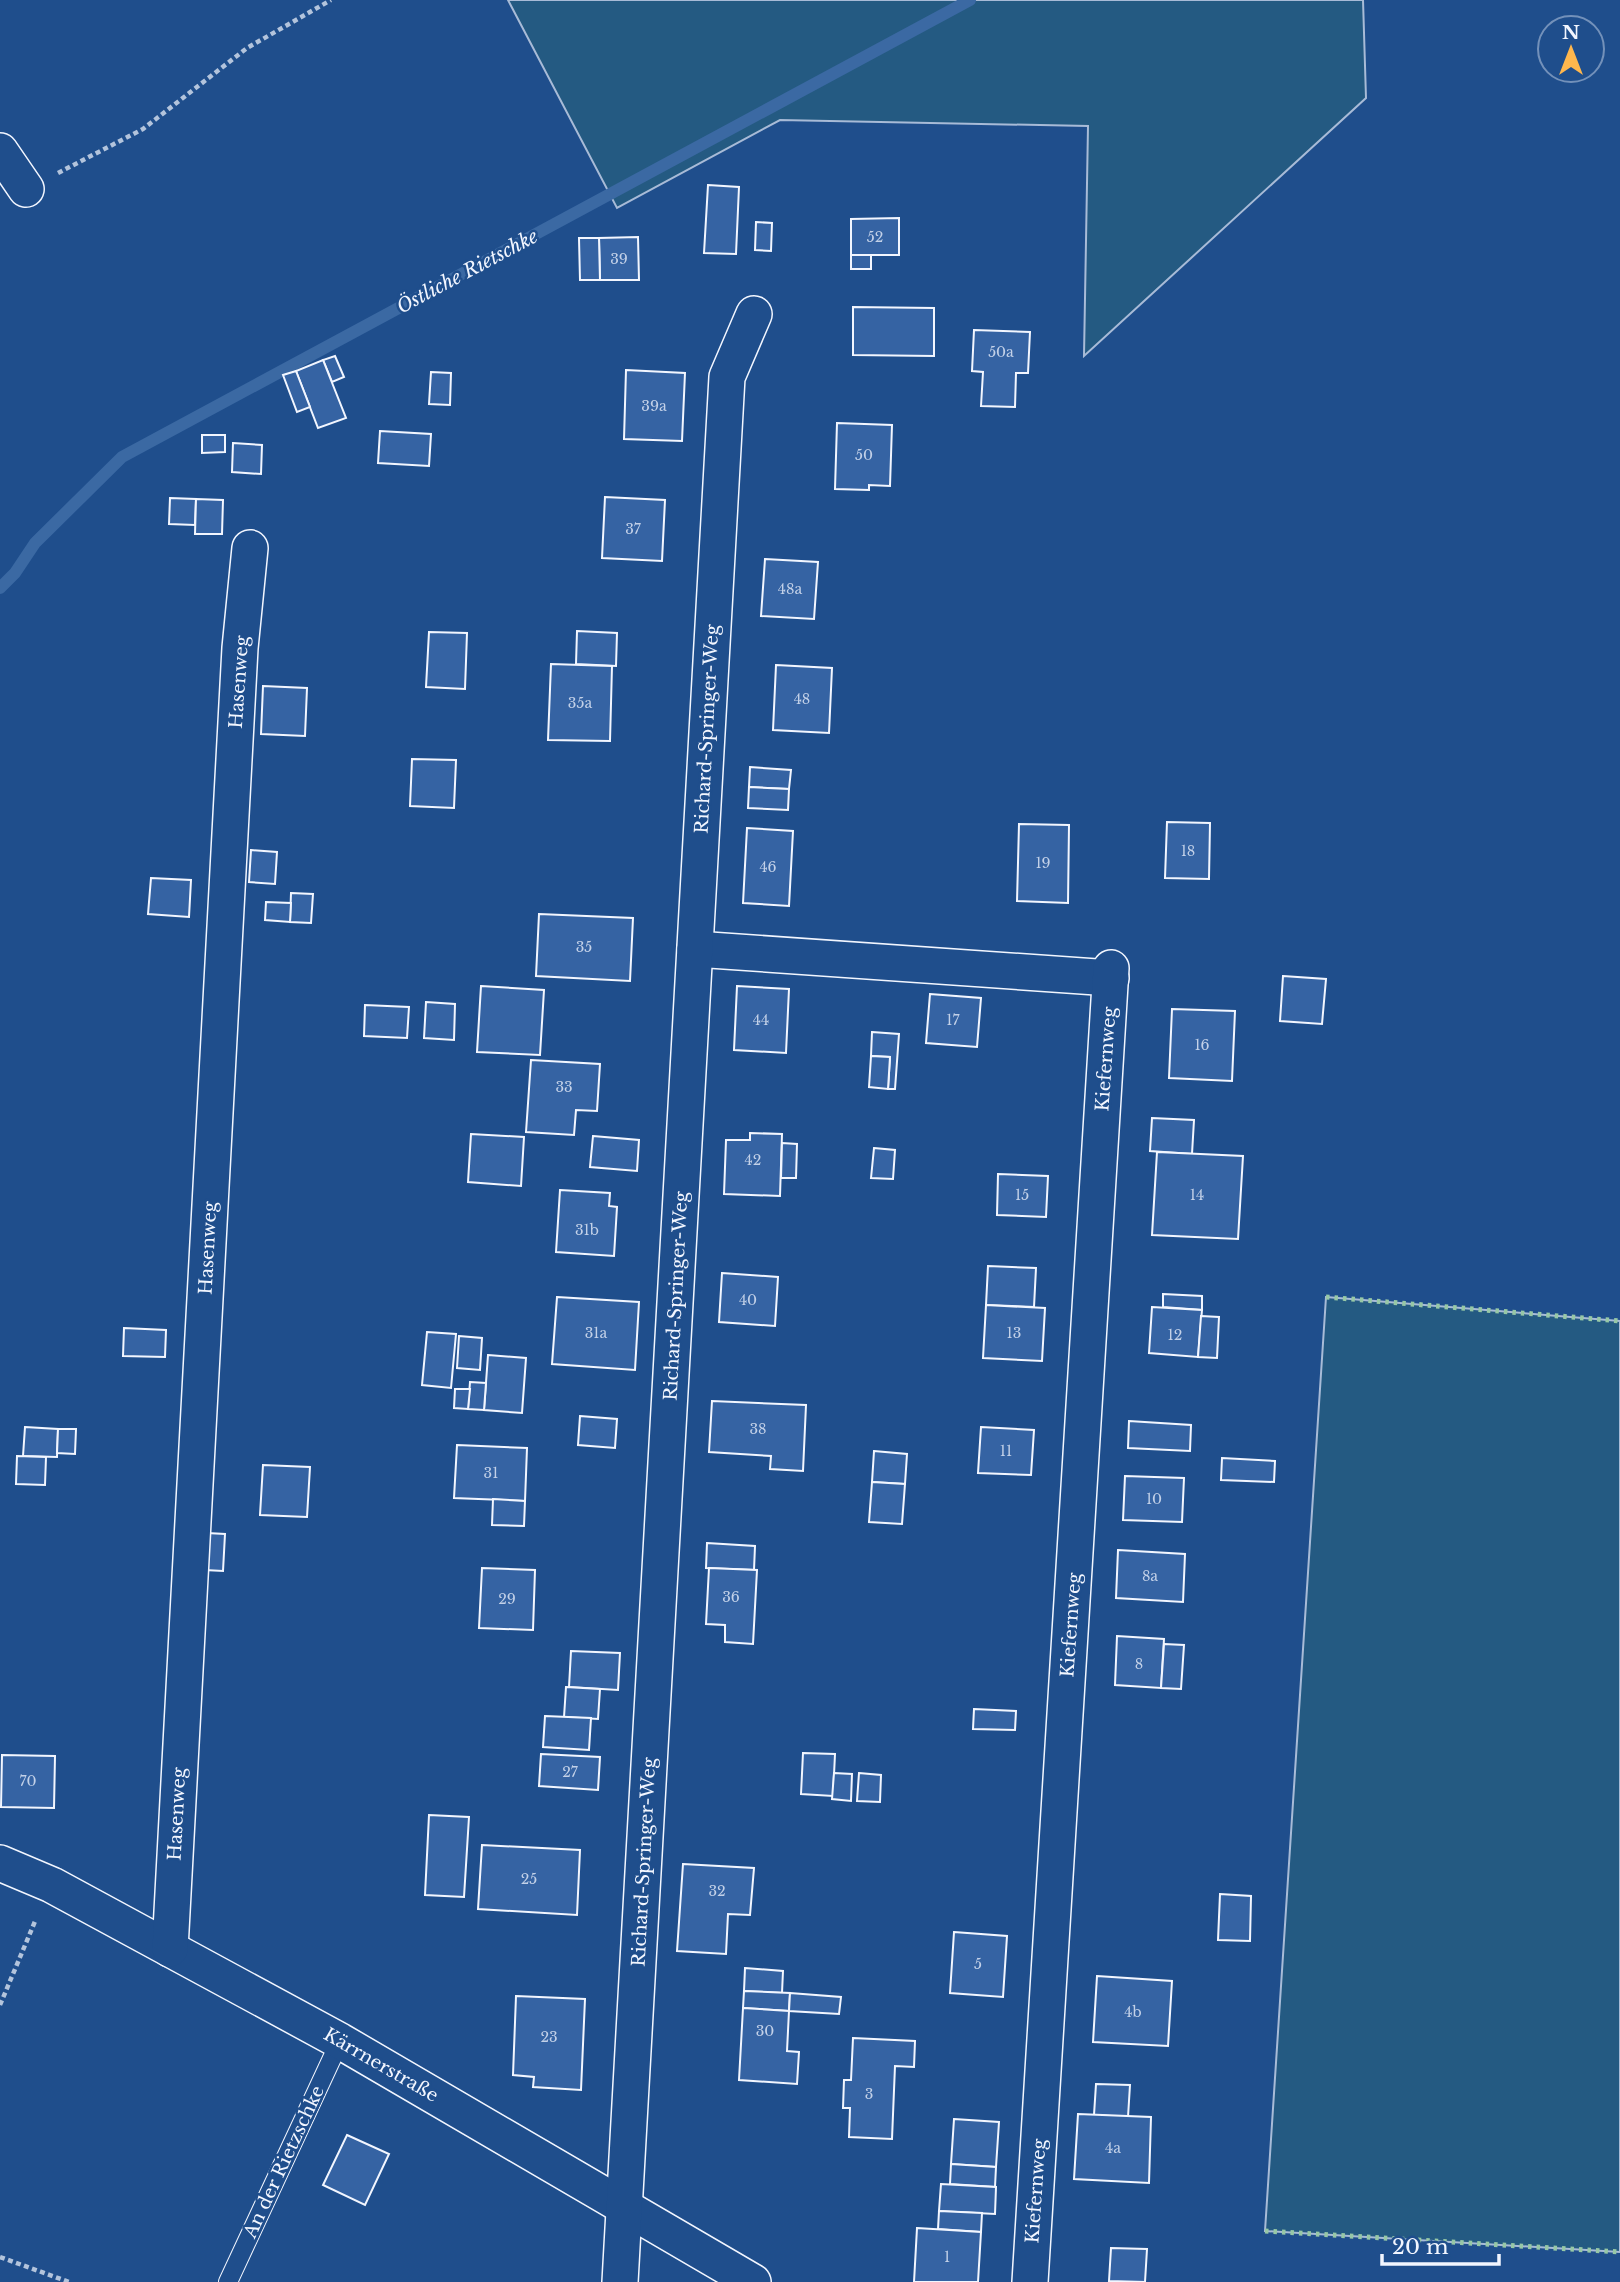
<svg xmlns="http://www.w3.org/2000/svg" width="1620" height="2282" font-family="'Libre Baskerville',serif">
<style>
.green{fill:#245a82;stroke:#a8bbd7;stroke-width:2}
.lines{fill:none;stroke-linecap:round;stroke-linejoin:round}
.stream{stroke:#3b69a3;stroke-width:12}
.building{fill:#3563a3;stroke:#f2f6ff;stroke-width:2}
.service-casing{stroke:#f2f6ff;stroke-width:20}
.minor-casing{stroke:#f2f6ff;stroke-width:38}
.path{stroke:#b3c4dc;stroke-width:4.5;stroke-dasharray:5 3.5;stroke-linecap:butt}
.service{stroke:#1f4e8c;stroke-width:18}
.minor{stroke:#1f4e8c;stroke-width:35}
.hedge{stroke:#97c8a6;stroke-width:5;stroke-dasharray:3.5 5;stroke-linecap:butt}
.labels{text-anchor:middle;stroke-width:5;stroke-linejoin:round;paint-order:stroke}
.number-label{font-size:14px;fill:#c3d1e8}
.street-label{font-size:18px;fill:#f2f6ff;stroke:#1f4e8c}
.water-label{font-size:19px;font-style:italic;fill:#f2f6ff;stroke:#1f4e8c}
</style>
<rect width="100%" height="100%" fill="#1f4e8c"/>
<g class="green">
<polygon points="508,0 1363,0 1366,98 1084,356 1088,126 780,120 617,208"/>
<polygon points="1326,1297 1620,1321 1620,2252 1265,2231"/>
</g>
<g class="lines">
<polyline class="stream" points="0,588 15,573 35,543 122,457 970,0"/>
</g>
<g class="building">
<polygon points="708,185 739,187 736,254 704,253"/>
<polygon points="899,218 899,255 851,255 851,219"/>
<polygon points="756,222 772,223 771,251 755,250"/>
<polygon points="638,237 639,280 600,280 599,238"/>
<polygon points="579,238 599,238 600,280 580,280"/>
<rect x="851" y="255" width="20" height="14"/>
<polygon points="853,307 934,308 934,356 853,355"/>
<polygon points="974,330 1030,332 1028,373 1016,373 1015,407 981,406 983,372 972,371"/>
<polygon points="335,356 344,377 332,382 323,360"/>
<polygon points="323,360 346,418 318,428 296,371"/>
<polygon points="626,370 685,373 682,441 624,439"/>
<polygon points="296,371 310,407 297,412 283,375"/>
<polygon points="431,372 451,373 450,405 429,404"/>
<polygon points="837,423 892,425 890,486 869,485 869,490 835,489"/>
<polygon points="380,431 431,434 429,466 378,463"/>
<polygon points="202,435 225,435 225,452 202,453"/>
<polygon points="233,443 262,445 261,474 232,472"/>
<polygon points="605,497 665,500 662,561 602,558"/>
<polygon points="170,498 196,499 195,525 169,524"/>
<polygon points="196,499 223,500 222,534 195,534"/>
<polygon points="765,559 818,562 814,619 761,616"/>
<polygon points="577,631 617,633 616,666 576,664"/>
<polygon points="429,632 467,633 465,689 426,687"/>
<polygon points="551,664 612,666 610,741 548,740"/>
<polygon points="776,665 832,668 829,733 773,730"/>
<polygon points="263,686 307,688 305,736 261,734"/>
<polygon points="412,759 456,760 454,808 410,806"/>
<polygon points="750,767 791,770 789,789 749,787"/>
<polygon points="749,787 789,789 788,810 748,808"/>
<polygon points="1167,822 1210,823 1209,879 1165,878"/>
<polygon points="1019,824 1069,825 1068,903 1017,901"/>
<polygon points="747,828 793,831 789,906 743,903"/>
<polygon points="251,850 277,852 275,884 249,882"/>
<polygon points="151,878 191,880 189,917 148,914"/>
<polygon points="291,893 313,894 311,923 290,922"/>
<polygon points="266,902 291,903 290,922 265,920"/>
<polygon points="539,914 633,918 630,981 536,976"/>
<polygon points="1283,976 1326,979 1322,1024 1280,1021"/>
<polygon points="481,986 544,990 540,1055 477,1052"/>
<polygon points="737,986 789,989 786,1053 734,1050"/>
<polygon points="930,994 981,998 977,1047 926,1043"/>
<polygon points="426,1002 455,1004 454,1040 424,1038"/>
<polygon points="365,1005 409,1007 407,1038 364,1036"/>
<polygon points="1172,1009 1235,1011 1232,1081 1169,1078"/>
<polygon points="872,1032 899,1034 895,1089 888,1089 890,1057 871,1056"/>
<polygon points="871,1056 890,1057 888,1089 869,1087"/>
<polygon points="531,1060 600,1064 597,1111 576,1110 574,1135 526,1132"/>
<polygon points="1152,1118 1194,1120 1192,1154 1150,1151"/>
<polygon points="750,1133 782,1134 780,1196 724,1194 726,1140 750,1140"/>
<polygon points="471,1134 524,1137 521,1186 468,1182"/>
<polygon points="593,1136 639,1140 637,1171 590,1167"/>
<polygon points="782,1143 797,1144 796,1178 781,1178"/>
<polygon points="874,1148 895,1150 893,1179 871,1178"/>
<polygon points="1157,1152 1243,1156 1238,1239 1152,1235"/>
<polygon points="998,1174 1048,1176 1046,1217 997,1215"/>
<polygon points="560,1190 610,1193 609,1206 617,1207 614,1256 556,1252"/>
<polygon points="988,1266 1036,1268 1034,1307 986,1305"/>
<polygon points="722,1273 778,1277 775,1326 719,1322"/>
<polygon points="1163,1294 1202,1296 1202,1310 1163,1307"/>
<polygon points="557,1297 639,1302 635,1370 552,1364"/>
<polygon points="986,1305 1045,1308 1042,1361 983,1358"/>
<polygon points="1152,1307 1202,1310 1198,1357 1149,1353"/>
<polygon points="1201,1316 1219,1317 1217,1358 1198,1357"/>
<polygon points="124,1328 166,1330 165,1357 123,1356"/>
<polygon points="427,1332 456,1334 451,1388 422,1385"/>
<polygon points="459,1336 482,1338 480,1370 457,1368"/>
<polygon points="488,1355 526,1358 522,1413 484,1410"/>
<polygon points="470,1382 486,1383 484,1410 468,1409"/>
<polygon points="455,1389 470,1389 468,1409 454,1408"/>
<polygon points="712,1401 806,1405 803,1471 770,1469 771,1456 709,1452"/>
<polygon points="580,1416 617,1419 615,1448 578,1445"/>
<polygon points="1129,1421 1191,1425 1190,1451 1128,1448"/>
<polygon points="25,1427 58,1429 57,1457 23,1456"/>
<polygon points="981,1427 1034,1430 1031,1475 978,1473"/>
<polygon points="58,1429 76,1429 75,1454 57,1453"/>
<polygon points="457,1445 527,1448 525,1501 454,1498"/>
<polygon points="874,1451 907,1454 905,1484 872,1482"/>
<polygon points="17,1456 46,1457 45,1485 16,1484"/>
<polygon points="1222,1458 1275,1461 1274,1482 1221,1480"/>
<polygon points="263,1465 310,1467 307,1517 260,1515"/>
<polygon points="1125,1476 1184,1478 1182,1522 1123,1520"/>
<polygon points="872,1482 905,1484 902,1524 869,1522"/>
<polygon points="493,1499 525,1501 524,1526 492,1525"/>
<polygon points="207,1533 225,1534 223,1571 205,1570"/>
<polygon points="707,1543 755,1546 754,1570 706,1568"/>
<polygon points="1118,1550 1185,1554 1183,1602 1116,1598"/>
<polygon points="482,1568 535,1570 533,1630 479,1628"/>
<polygon points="709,1568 757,1570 753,1644 725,1642 725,1625 706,1624"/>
<polygon points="1117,1636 1164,1639 1161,1688 1115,1685"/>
<polygon points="1164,1644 1184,1645 1181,1689 1161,1688"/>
<polygon points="571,1651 620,1653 618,1690 569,1687"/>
<polygon points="566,1687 600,1689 598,1719 564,1717"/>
<polygon points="974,1709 1016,1711 1015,1730 973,1729"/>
<polygon points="545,1716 591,1718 589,1750 543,1747"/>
<polygon points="803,1753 835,1754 833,1796 801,1794"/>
<polygon points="541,1754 600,1757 598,1790 539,1786"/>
<polygon points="2,1755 55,1756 54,1808 1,1807"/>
<polygon points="834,1773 852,1774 851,1801 832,1799"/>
<polygon points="859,1773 881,1775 880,1802 857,1801"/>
<polygon points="429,1815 469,1817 464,1897 425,1895"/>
<polygon points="482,1845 580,1850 577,1915 478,1909"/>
<polygon points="683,1864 754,1868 750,1915 728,1914 726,1954 677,1951"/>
<polygon points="1220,1894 1251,1896 1250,1941 1218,1940"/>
<polygon points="954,1932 1007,1936 1003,1997 950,1993"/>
<polygon points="745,1968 783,1971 782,1993 744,1991"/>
<polygon points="1097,1976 1172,1981 1168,2046 1093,2042"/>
<polygon points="744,1991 790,1993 789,2011 743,2008"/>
<polygon points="790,1993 841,1997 839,2014 789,2011"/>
<polygon points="516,1996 585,1999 581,2090 533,2087 534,2077 513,2075"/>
<polygon points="743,2008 789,2011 787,2051 799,2052 797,2084 739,2080"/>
<polygon points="853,2038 915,2041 914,2067 895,2066 892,2139 849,2137 850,2108 843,2108 844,2080 851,2080"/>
<polygon points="1096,2084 1130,2085 1128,2117 1094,2115"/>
<polygon points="1078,2114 1151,2117 1149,2183 1074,2179"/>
<polygon points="954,2119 999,2122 996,2167 951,2164"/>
<polygon points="347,2135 389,2154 365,2205 323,2185"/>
<polygon points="951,2164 996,2167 995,2187 950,2184"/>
<polygon points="941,2184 996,2187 995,2214 939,2211"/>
<polygon points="939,2211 982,2213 981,2232 938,2229"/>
<polygon points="917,2228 981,2232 978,2282 914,2282"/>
<polygon points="1111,2248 1147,2249 1145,2282 1109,2281"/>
</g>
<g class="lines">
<defs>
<polyline id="service" points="228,2282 340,2041"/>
<g id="minor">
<polyline points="0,151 26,189"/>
<polyline points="695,949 1111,978"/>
<polyline points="0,1863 52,1885 340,2041 753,2282"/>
<polyline points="170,1949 240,648 250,548"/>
<polyline points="620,2282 727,377 754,314"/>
<polyline points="1030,2282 1111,968"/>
</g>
</defs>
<use href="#service" class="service-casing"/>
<use href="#minor" class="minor-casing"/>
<g class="path">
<polyline points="58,173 143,129 247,48 331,0"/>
<polyline points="0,2005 36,1919"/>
<polyline points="0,2257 69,2282"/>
</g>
<use href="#service" class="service"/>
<use href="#minor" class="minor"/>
<g class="hedge">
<polyline points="1326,1297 1620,1321"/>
<polyline points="1265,2231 1620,2252"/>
</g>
</g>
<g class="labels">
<g class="number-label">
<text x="875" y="242">52</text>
<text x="619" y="264">39</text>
<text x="1001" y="357">50a</text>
<text x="654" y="411">39a</text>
<text x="864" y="460">50</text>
<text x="633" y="534">37</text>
<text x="790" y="594">48a</text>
<text x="802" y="704">48</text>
<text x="580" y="708">35a</text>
<text x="1188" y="856">18</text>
<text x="1043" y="868">19</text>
<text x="768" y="872">46</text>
<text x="584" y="952">35</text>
<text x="761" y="1025">44</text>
<text x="953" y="1025">17</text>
<text x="1202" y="1050">16</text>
<text x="564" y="1092">33</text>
<text x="753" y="1165">42</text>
<text x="1022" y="1200">15</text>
<text x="1197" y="1200">14</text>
<text x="587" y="1235">31b</text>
<text x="748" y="1305">40</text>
<text x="596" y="1338">31a</text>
<text x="1014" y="1338">13</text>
<text x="1175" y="1340">12</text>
<text x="758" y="1434">38</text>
<text x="1006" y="1456">11</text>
<text x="491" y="1478">31</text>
<text x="1154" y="1504">10</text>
<text x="1150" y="1581">8a</text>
<text x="731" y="1602">36</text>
<text x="507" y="1604">29</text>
<text x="1139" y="1669">8</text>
<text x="570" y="1777">27</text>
<text x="28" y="1786">70</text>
<text x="529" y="1884">25</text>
<text x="717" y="1896">32</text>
<text x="978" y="1969">5</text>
<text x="1133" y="2017">4b</text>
<text x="765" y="2036">30</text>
<text x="549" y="2042">23</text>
<text x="869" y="2099">3</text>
<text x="1113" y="2153">4a</text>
<text x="947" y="2262">1</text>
</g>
<g class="street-label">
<text transform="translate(239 682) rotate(-86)" y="6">Hasenweg</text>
<text transform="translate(707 729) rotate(-87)" y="6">Richard-Springer-Weg</text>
<text transform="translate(1106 1059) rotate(-86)" y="6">Kiefernweg</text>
<text transform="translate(208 1248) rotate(-87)" y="6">Hasenweg</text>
<text transform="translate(676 1296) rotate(-87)" y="6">Richard-Springer-Weg</text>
<text transform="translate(1071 1625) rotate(-86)" y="6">Kiefernweg</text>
<text transform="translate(177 1814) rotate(-87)" y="6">Hasenweg</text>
<text transform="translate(644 1862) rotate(-87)" y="6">Richard-Springer-Weg</text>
<text transform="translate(381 2065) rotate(30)" y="6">Kärrnerstraße</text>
<text transform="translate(284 2162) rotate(-65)" y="6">An der Rietzschke</text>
<text transform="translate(1036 2191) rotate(-86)" y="6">Kiefernweg</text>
</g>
<g class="water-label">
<text transform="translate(467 271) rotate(-28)" y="7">Östliche Rietschke</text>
</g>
</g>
<g transform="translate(1571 49)"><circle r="33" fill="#1f4e8c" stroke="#7391ba" stroke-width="2"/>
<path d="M0-5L12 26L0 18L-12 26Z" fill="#ffb74d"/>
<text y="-10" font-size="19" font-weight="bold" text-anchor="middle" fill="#f2f6ff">N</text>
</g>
<path d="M1382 2254v10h117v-10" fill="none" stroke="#f2f6ff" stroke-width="3.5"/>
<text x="1392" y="2254" font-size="21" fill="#f2f6ff" stroke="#1f4e8c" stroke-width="5" paint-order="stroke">20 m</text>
</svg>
